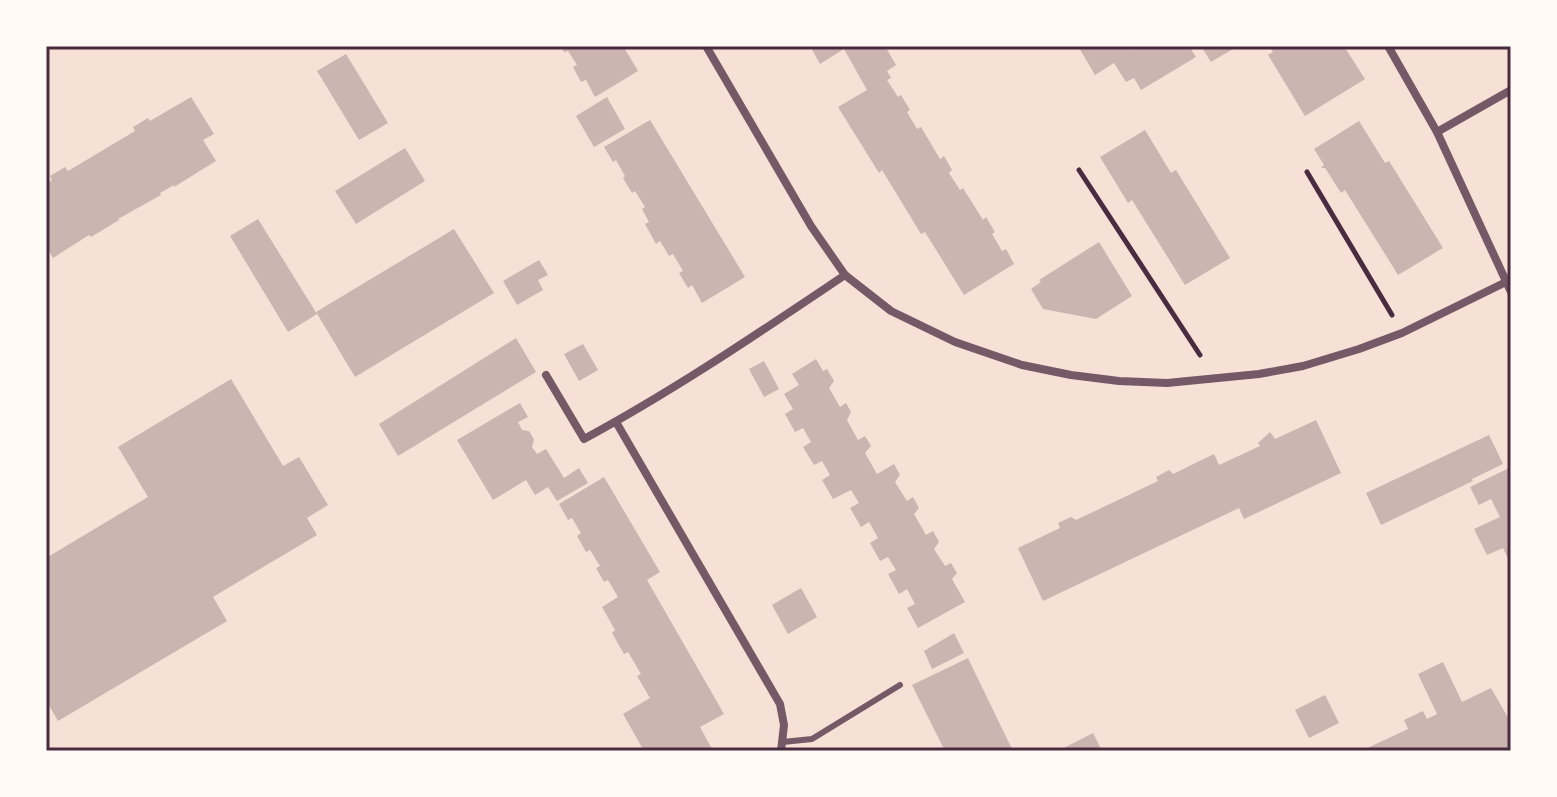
<svg xmlns="http://www.w3.org/2000/svg" width="1557" height="797" font-family="Karla,sans-serif">
<style>
.building{fill:#ccb4b1}
.lines{fill:none;stroke-linecap:round;stroke-linejoin:round}
.path{stroke:#4a2c40;stroke-width:5}
.service{stroke:#755966;stroke-width:6}
.minor{stroke:#755966;stroke-width:8}
.neatline{fill:none;stroke:#4a2c40;stroke-width:3}
</style>
<rect width="100%" height="100%" fill="#f7e1d7"/>
<g class="building">
<polygon points="560,46 623,46 638,71 595,97 586,80 581,82 573,67 577,65 568,51 564,52"/>
<polygon points="810,46 885,46 896,65 887,71 891,78 887,80 898,97 901,95 910,110 907,112 917,129 921,127 940,159 944,156 952,170 949,173 960,190 963,188 983,220 986,217 995,232 992,234 1002,251 1006,249 1014,264 964,295 925,232 921,234 882,170 879,173 838,107 867,90 844,49 820,64"/>
<polygon points="1078,46 1131,46 1133,50 1140,46 1189,46 1196,57 1141,90 1134,78 1126,82 1114,63 1095,75"/>
<polygon points="1201,46 1238,46 1211,62"/>
<polygon points="1269,46 1344,46 1365,79 1305,116 1268,55 1273,52"/>
<polygon points="346,54 388,123 359,140 317,71"/>
<polygon points="191,97 214,134 203,140 216,161 174,187 174,185 160,193 161,195 118,219 119,220 91,237 89,235 53,258 46,246 46,184 52,180 50,176 65,167 68,171 135,131 133,127 148,118 150,121"/>
<polygon points="607,97 625,129 594,147 576,116"/>
<polygon points="650,120 745,277 702,303 692,285 688,288 679,273 683,271 673,254 669,256 660,241 656,244 645,224 649,222 642,209 645,207 635,191 632,193 623,178 625,176 616,160 613,162 604,147"/>
<polygon points="1359,121 1385,163 1389,161 1443,248 1398,275 1345,190 1341,193 1325,168 1321,168 1324,165 1314,149"/>
<polygon points="1145,130 1171,173 1176,170 1230,258 1185,285 1132,200 1128,203 1100,157"/>
<polygon points="405,148 425,181 356,224 335,191"/>
<polygon points="258,219 317,314 288,332 230,236"/>
<polygon points="454,229 494,293 355,377 316,312"/>
<polygon points="1099,242 1132,296 1096,319 1043,309 1031,289 1041,282 1039,280"/>
<polygon points="539,260 548,275 538,280 543,290 517,305 503,281"/>
<polygon points="516,338 536,372 398,456 379,424"/>
<polygon points="583,344 598,370 579,381 564,354"/>
<polygon points="816,359 823,371 827,369 834,381 829,388 840,407 846,403 851,412 847,420 858,440 865,436 871,446 865,453 877,474 894,464 900,475 895,482 907,501 913,497 919,508 914,514 926,535 933,531 939,542 934,549 945,566 951,563 957,573 952,579 965,602 918,628 907,608 915,604 907,589 899,594 888,574 896,570 888,557 880,561 870,543 878,538 869,522 861,527 850,508 859,503 851,490 833,499 822,480 830,475 822,461 814,465 803,447 811,442 803,428 795,432 785,414 793,409 784,394 799,385 792,374"/>
<polygon points="764,361 779,389 764,397 749,369"/>
<polygon points="231,379 283,466 299,457 328,505 307,518 317,535 213,597 227,621 58,721 46,700 46,558 148,497 118,447"/>
<polygon points="520,403 528,417 518,422 522,430 529,431 532,436 534,440 532,447 537,454 546,449 564,478 579,468 588,483 557,501 548,487 535,495 526,480 493,500 457,440"/>
<polygon points="1316,420 1341,473 1244,519 1239,508 1043,601 1018,548 1060,528 1058,523 1071,517 1076,520 1158,481 1156,477 1169,470 1173,474 1214,454 1219,465 1260,446 1258,443 1270,432 1275,439"/>
<polygon points="1489,435 1503,464 1472,479 1473,481 1381,525 1366,493"/>
<polygon points="1511,467 1511,565 1503,548 1487,555 1474,529 1500,517 1491,499 1479,505 1470,487"/>
<polygon points="604,477 660,572 647,580 724,714 700,727 713,751 644,751 623,714 650,698 637,676 641,674 628,652 624,654 612,633 615,630 602,607 618,597 608,580 604,582 596,568 600,566 590,550 586,552 577,536 581,533 572,518 568,520 559,504"/>
<polygon points="801,588 817,617 788,634 772,605"/>
<polygon points="954,633 964,653 932,669 924,651"/>
<polygon points="968,658 995,714 1013,751 945,751 912,685"/>
<polygon points="1443,662 1462,702 1491,688 1510,721 1508,723 1511,729 1511,747 1503,751 1361,751 1408,729 1404,720 1423,711 1427,719 1437,714 1418,674"/>
<polygon points="1325,695 1339,723 1309,738 1295,710"/>
<polygon points="1093,733 1102,751 1063,751 1062,749"/>
</g>
<g class="lines">
<g class="path">
<polyline points="1079,170 1200,355"/>
<polyline points="1307,172 1392,315"/>
</g>
<polyline class="service" points="783,742 812,739 900,685"/>
<g class="minor">
<polyline points="706,46 811,226 845,275 891,311 955,342 1022,365 1071,375 1119,381 1167,383 1259,374 1303,366 1359,349 1402,333 1506,282"/>
<polyline points="1388,46 1437,132 1511,292"/>
<polyline points="1437,132 1511,90"/>
<path d="M 546,375 L 584,439 C 675,390 760,332 845,275"/>
<polyline points="616,422 780,704 784,725 781,751"/>
</g>
</g>
<rect width="1557" height="797" fill="none" stroke="#fffaf5" stroke-width="96"/>
<rect x="48" y="48" width="1461" height="701" class="neatline"/>
</svg>
